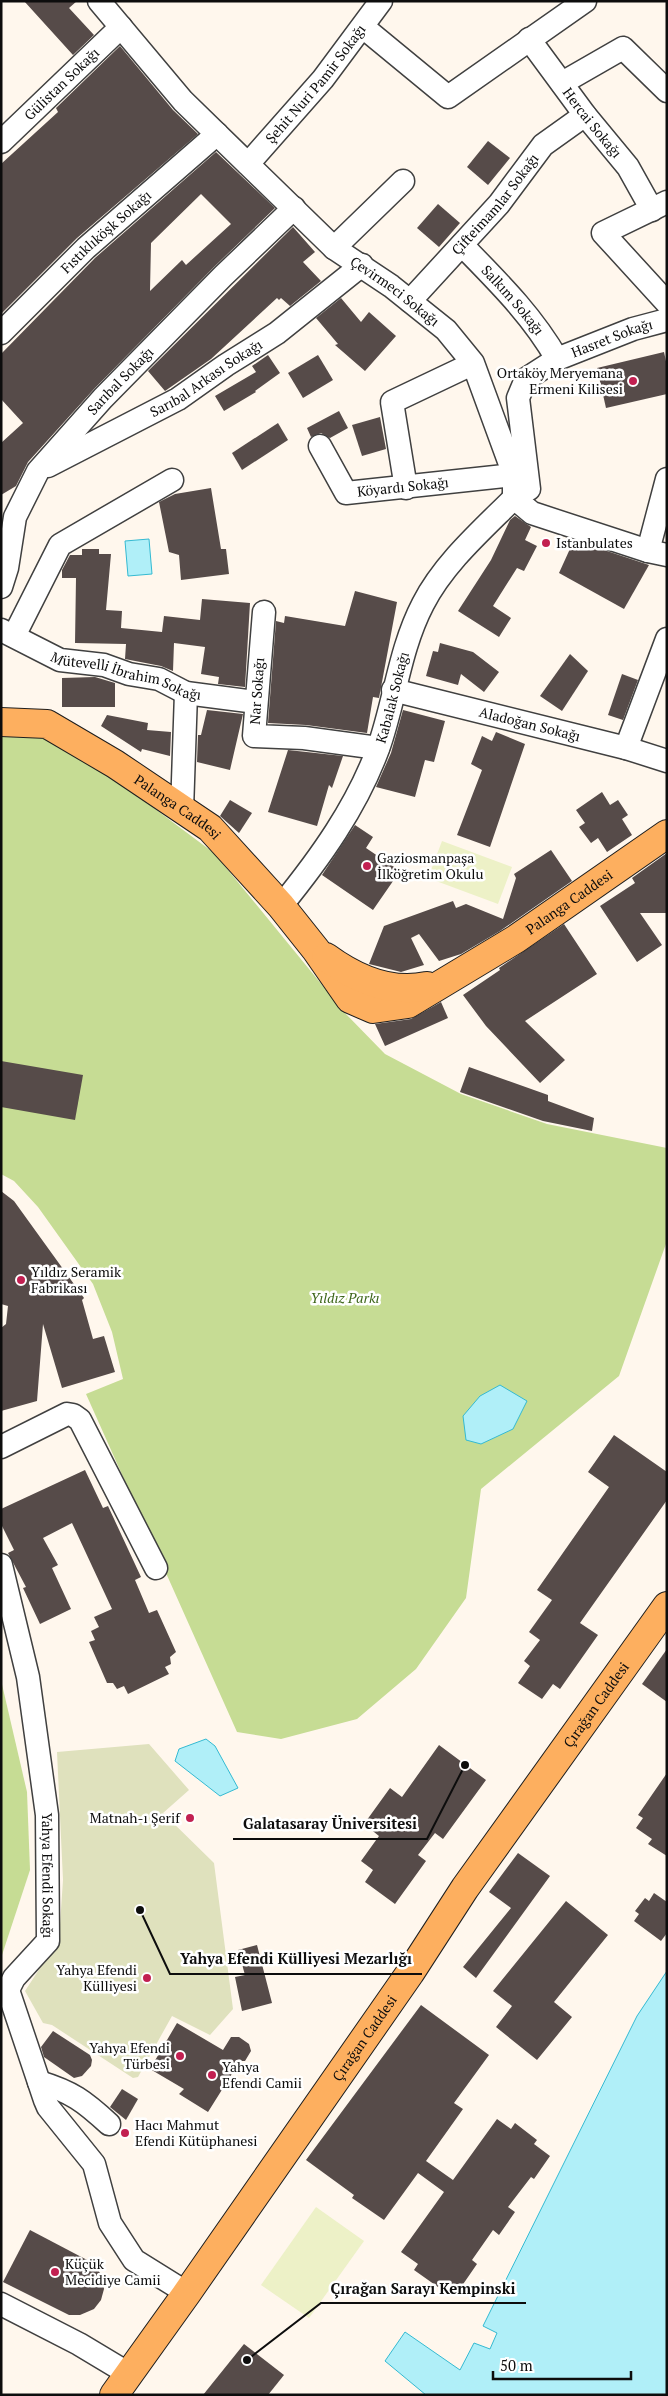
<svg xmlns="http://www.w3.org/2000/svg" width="668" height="2396" font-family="'PT Serif',serif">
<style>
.forest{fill:#c6dc94}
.cemetery{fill:#dfe1bd}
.pitch{fill:#edf1c7}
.water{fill:#b0eff8;stroke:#34bad2}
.building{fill:#564b49;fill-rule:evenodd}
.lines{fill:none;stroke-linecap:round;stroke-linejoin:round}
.minor-casing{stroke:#404040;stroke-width:25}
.major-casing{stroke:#1e1e1e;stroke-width:30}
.minor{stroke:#fff;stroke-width:22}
.major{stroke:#fdaf5f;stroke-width:28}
.poi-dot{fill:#c22051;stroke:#fff;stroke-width:2}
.labels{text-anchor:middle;stroke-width:5;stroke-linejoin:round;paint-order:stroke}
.street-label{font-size:14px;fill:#0d0d0d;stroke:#fff}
.poi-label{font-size:14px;fill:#0d0d0d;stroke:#fff;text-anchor:start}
.park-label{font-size:14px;font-style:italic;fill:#3e671b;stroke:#fff}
.leader{fill:none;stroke:#0d0d0d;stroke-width:2}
.callout-dot{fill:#0d0d0d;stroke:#fff;stroke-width:2}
.callout-label{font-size:15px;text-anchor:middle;font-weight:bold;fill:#0d0d0d;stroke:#fff;stroke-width:5;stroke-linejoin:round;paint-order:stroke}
</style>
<rect width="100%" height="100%" fill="#fff7ed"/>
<g class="forest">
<polygon points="17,730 45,738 95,764 214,853 345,1013 385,1054 461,1094 547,1124 667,1148 667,1241 619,1376 481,1489 466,1598 416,1669 357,1719 281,1739 237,1732 86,1394 123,1379 112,1332 93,1284 38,1207 14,1181 1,1174 1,731"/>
<polygon points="1,1680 27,1792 30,1870 1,1958"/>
</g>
<polygon class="cemetery" points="149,1744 189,1790 163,1813 214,1863 233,2009 210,2035 172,2016 138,2077 133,2078 52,2025 43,2023 25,1991 59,1939 63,1880 57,1752"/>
<g class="pitch">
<polygon points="442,841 512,867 498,904 428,878"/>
<polygon points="316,2207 364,2241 309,2318 261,2285"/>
</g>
<g class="water">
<polygon points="149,539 152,574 128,576 125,541"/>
<polygon points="500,1385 527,1401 513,1429 481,1444 466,1440 463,1416 480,1396"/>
<polygon points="206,1739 215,1746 238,1788 220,1796 175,1761 179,1749"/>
<polygon points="667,1971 667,2395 426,2395 385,2361 405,2332 460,2370 474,2343 490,2349 497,2333 483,2326 637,2016"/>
</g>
<g class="building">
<polygon points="24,1 77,1 69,8 94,35 73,55"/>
<polygon points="120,46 173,110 198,134 77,238 2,313 1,164 58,112 56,108"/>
<polygon points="488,141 510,158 488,185 467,167"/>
<path d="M 216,152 L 275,208 L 214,267 L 94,389 L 28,462 L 16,486 L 1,495 L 1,443 L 23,423 L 1,399 L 1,354 L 95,258 ZM 201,194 L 231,224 L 186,265 L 182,260 L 150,291 L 151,243 Z"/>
<polygon points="438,204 460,223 439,247 417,228"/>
<polygon points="293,227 315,252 303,262 321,281 290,306 281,298 279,300 277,298 211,359 165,391 148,371"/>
<polygon points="341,298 361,322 369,312 396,336 365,371 335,345 338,344 316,318"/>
<polygon points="664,352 667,366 667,394 606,408 597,368"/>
<polygon points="268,355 280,373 255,391 256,392 224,411 215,396 256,372 252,366"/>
<polygon points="318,355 333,380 303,398 288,373"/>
<polygon points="339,411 348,428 330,438 321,433 311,437 307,428"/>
<polygon points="380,417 386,449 362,456 352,425"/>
<polygon points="278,423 288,440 242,470 232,453"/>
<polygon points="211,488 221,549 226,549 229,574 181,580 179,555 169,552 159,502 175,494"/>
<polygon points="515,516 531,527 525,540 537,546 524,571 517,568 493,606 511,618 499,637 458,611 491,560 510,520"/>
<polygon points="574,540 649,565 624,609 559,573"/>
<polygon points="82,549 99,549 99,554 111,554 106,610 122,611 121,628 162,632 164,616 200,620 202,599 250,603 245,687 218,684 219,677 201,674 205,647 174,643 173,671 161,666 125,659 126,644 75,643 76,578 62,578 62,570 70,555 82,555"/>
<polygon points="355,591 397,602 379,698 373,697 367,733 306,725 268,723 276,621 284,623 285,616 345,626"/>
<polygon points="440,643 473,652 499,672 484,692 461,674 458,685 426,676 433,651 438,652"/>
<polygon points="570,654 588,671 562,711 540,696"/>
<polygon points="622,674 638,680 623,720 608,715"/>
<polygon points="95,677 115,683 115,707 62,707 62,678"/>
<polygon points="207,710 243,714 230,770 197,762 198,735 201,735"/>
<polygon points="403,710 445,721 434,762 425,760 415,797 376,787 391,753"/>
<polygon points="107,715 148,723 147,730 171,732 170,756 142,749 141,752 101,726"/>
<polygon points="496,732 525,744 490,847 457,835 482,770 471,764 482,736 492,741"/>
<polygon points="288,750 343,756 332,788 329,785 317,826 268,812"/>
<polygon points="602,792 610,805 618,800 628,815 622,819 632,835 607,852 598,838 591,843 579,827 585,823 576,810"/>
<polygon points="230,800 252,813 239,833 220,816"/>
<polygon points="355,825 373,837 366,848 400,871 373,910 322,875"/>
<polygon points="551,850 572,881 500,931 461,954 439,961 419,934 411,938 424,965 401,972 369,964 384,926 453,901 456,908 466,904 503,919 516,878 514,874"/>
<polygon points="667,853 667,913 640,913 662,945 637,962 600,906 635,883 632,878"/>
<polygon points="564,924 597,974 525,1021 565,1060 540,1083 486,1026 463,995 500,970 499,968"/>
<polygon points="441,1002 448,1018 385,1046 375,1024 411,1019"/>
<polygon points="1,1061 83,1075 75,1120 1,1107"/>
<polygon points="469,1067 548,1095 548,1101 594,1118 592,1131 543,1121 460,1092"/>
<polygon points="1,1191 14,1201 84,1298 82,1300 93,1339 104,1336 115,1372 62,1388 43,1324 37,1401 1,1411 1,1328 6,1324 8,1306 1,1304"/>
<polygon points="614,1435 667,1472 667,1500 580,1623 598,1635 560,1689 553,1684 542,1699 518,1683 530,1666 524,1661 540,1640 529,1632 552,1600 537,1590 609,1487 588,1472"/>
<polygon points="85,1470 103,1508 108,1506 141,1577 135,1580 149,1613 157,1610 176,1652 170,1657 171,1664 165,1667 169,1674 128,1694 124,1686 117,1689 113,1683 107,1683 89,1642 95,1640 91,1631 99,1627 94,1617 112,1609 72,1523 43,1538 58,1565 52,1568 71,1609 40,1624 23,1588 26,1587 8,1553 14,1550 1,1524 1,1509"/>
<polygon points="667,1649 667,1702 642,1684"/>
<polygon points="439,1745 486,1780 443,1839 435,1833 418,1855 426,1861 395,1904 365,1882 373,1870 361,1861 379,1836 364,1824 390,1788 402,1797"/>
<polygon points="667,1773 667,1856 648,1844 652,1839 636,1828 643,1818 638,1815"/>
<polygon points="518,1853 550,1876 476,1978 463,1967 511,1908 489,1892"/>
<polygon points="654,1893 667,1902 667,1933 661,1941 634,1921 639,1914 635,1911 645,1898 649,1901"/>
<polygon points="566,1901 608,1935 554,2002 572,2017 537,2060 496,2027 512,2006 493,1991"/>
<polygon points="257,1945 272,2003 242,2011 235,1977 245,1975 238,1950"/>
<polygon points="421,2005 489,2055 454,2103 463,2109 426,2161 453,2180 497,2119 511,2129 515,2123 537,2140 534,2144 550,2156 534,2179 531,2177 508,2207 515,2212 499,2235 493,2230 472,2260 477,2264 457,2293 442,2282 438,2287 414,2270 418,2264 401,2252 444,2192 418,2173 384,2220 352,2198 354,2195 306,2160"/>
<polygon points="177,2023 223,2050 231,2037 239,2037 249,2044 251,2051 245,2061 240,2061 208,2112 179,2094 184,2089 150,2069"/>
<polygon points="53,2031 90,2055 92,2060 91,2066 82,2076 74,2078 44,2057 41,2047"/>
<polygon points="122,2089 138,2099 126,2120 110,2107"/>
<polygon points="30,2230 89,2261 97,2268 103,2278 104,2289 101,2300 94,2309 80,2315 69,2315 3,2282"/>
<polygon points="244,2344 284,2375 268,2395 203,2395"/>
</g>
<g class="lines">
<defs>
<g id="minor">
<path id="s1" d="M 99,1 L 183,101 L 334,248 L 391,286 L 446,330 L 473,363 L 514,475 L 514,498 L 532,513 L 648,551 L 667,555"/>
<polyline points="363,27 448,97 585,1"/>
<path id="s2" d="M 529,39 L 585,115 L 628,167 L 652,210"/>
<polyline points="562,83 623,48 667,91"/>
<path id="s3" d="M 1,142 L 121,27"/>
<path id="s4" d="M 248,164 L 323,79 L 381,1"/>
<polyline points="667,202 603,233 667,303"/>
<path id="s5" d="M 462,245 C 497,281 532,315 557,359"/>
<polyline points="334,248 403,181"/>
<path id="s6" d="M 410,301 L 499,204 L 543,145 L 585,115"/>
<path id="s7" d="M 1,333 L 86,248 L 217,134"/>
<path id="s8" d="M 320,446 L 346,493 L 514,475"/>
<path id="s9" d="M 48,466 L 178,399 L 226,365 L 277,333 L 362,265"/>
<polyline points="406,488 392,402 472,364"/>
<path id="s10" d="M 529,489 L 518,398 L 526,379 L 557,359 L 633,329 L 667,320"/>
<polyline points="648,551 667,479"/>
<path id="s11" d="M 1,587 L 7,568 L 15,517 L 38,471 L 103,398 L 223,276 L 294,208"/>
<polyline points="264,612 254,736 304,738 378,748"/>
<path id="s12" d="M 1,630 L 60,660 L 104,665 L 129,674 L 159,679 L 186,693 L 256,702"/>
<polyline points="14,636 60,545 172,480"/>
<path id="s13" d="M 393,690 L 626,748 L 667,761"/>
<polyline points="626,748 667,639"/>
<polyline points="182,810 186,693"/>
<path id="s14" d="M 281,906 C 320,858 356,808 378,749 C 395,702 399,650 423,604 C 444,563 482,530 514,498"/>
<polyline points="1,1447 67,1414 73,1415 80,1420 156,1568"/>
<path id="s15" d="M 1,1565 L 28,1677 L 47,1815 L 48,1941 L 14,1978 L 8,1990 L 45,2100 L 48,2107 L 94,2164 L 110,2223 L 134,2260 L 187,2293"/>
<path d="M 39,2082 C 72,2092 84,2101 109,2124"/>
<polyline points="1,2304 79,2344 129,2374"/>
</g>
<g id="major">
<path id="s16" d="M 1,722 L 47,724 L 115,764 L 210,828 L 281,906 L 316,950 L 350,999 L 373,1009 L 408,1004 L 516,939 L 667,834"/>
<path d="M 326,957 C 356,979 390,994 427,986"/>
<path id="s17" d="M 114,2395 L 187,2293 L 410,1973 L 465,1888 L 667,1606"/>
</g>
</defs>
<use href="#minor" class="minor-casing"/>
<use href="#major" class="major-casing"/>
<use href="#minor" class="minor"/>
<use href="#major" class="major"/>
</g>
<g class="poi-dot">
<circle cx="633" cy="381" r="5"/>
<circle cx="546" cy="543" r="5"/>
<circle cx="367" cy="866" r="5"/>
<circle cx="21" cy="1280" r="5"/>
<circle cx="190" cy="1818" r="5"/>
<circle cx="147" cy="1978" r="5"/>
<circle cx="180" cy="2056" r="5"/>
<circle cx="212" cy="2075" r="5"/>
<circle cx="125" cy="2133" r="5"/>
<circle cx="55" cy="2272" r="5"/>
</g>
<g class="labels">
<g class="street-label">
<text dy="5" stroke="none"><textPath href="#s4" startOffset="105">Şehit Nuri Pamir Sokağı</textPath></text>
<text dy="5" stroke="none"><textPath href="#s3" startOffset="84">Gülistan Sokağı</textPath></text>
<text dy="5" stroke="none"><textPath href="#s2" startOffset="105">Hercai Sokağı</textPath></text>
<text dy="5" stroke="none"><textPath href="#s6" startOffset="129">Çifteimamlar Sokağı</textPath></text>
<text dy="5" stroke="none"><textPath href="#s7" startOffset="146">Fıstıklıköşk Sokağı</textPath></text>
<text dy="5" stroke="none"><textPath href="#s1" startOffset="416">Çevirmeci Sokağı</textPath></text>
<text dy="5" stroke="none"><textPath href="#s5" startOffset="75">Salkım Sokağı</textPath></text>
<text dy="5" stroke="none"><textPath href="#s10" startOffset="208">Hasret Sokağı</textPath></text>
<text dy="5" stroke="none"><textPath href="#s9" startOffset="181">Sarıbal Arkası Sokağı</textPath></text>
<text dy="5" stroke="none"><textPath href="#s11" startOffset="245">Sarıbal Sokağı</textPath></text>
<text dy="5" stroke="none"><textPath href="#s8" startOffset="111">Köyardı Sokağı</textPath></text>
<text dy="5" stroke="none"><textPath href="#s12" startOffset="135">Mütevelli İbrahim Sokağı</textPath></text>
<text transform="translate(257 691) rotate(-86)" y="5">Nar Sokağı</text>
<text dy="5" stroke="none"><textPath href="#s14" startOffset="239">Kabalak Sokağı</textPath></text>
<text dy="5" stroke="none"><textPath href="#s13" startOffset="141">Aladoğan Sokağı</textPath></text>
<text dy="5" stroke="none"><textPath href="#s16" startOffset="201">Palanga Caddesi</textPath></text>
<text dy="5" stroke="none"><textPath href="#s16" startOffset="712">Palanga Caddesi</textPath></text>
<text dy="5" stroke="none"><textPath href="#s17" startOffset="842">Çırağan Caddesi</textPath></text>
<text dy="5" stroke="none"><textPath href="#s15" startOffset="315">Yahya Efendi Sokağı</textPath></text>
<text dy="5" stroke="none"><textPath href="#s17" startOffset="436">Çırağan Caddesi</textPath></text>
</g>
<g class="poi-label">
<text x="623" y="378" text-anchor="end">Ortaköy Meryemana<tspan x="623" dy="16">Ermeni Kilisesi</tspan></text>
<text x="556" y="548">Istanbulates</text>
<text x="377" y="863">Gaziosmanpaşa<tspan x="377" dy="16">İlköğretim Okulu</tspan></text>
<text x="31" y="1277">Yıldız Seramik<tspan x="31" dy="16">Fabrikası</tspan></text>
<text x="180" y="1823" text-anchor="end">Matnah-ı Şerif</text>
<text x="137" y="1975" text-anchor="end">Yahya Efendi<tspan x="137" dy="16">Külliyesi</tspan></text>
<text x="170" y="2053" text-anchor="end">Yahya Efendi<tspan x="170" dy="16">Türbesi</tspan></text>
<text x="222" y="2072">Yahya<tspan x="222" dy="16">Efendi Camii</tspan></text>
<text x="135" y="2130">Hacı Mahmut<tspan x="135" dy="16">Efendi Kütüphanesi</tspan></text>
<text x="65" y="2269">Küçük<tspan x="65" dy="16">Mecidiye Camii</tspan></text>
</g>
<g class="park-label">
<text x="345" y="1303">Yıldız Parkı</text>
</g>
</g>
<path class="leader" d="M465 1765L427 1839H233M140 1910L170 1974H422M247 2360L321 2303H526"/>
<g class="callout-dot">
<circle cx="465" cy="1765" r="5"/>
<circle cx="140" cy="1910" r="5"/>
<circle cx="247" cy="2360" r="5"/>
</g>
<g class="callout-label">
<text x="330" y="1829">Galatasaray Üniversitesi</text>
<text x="296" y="1964">Yahya Efendi Külliyesi Mezarlığı</text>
<text x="423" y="2294">Çırağan Sarayı Kempinski</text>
</g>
<rect width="668" height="2396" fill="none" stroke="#0d0d0d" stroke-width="5"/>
<path d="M493 2371v8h138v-8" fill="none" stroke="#0d0d0d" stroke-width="2.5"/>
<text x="500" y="2371" font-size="15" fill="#0d0d0d" stroke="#ffffff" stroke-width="4" paint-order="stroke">50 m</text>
</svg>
